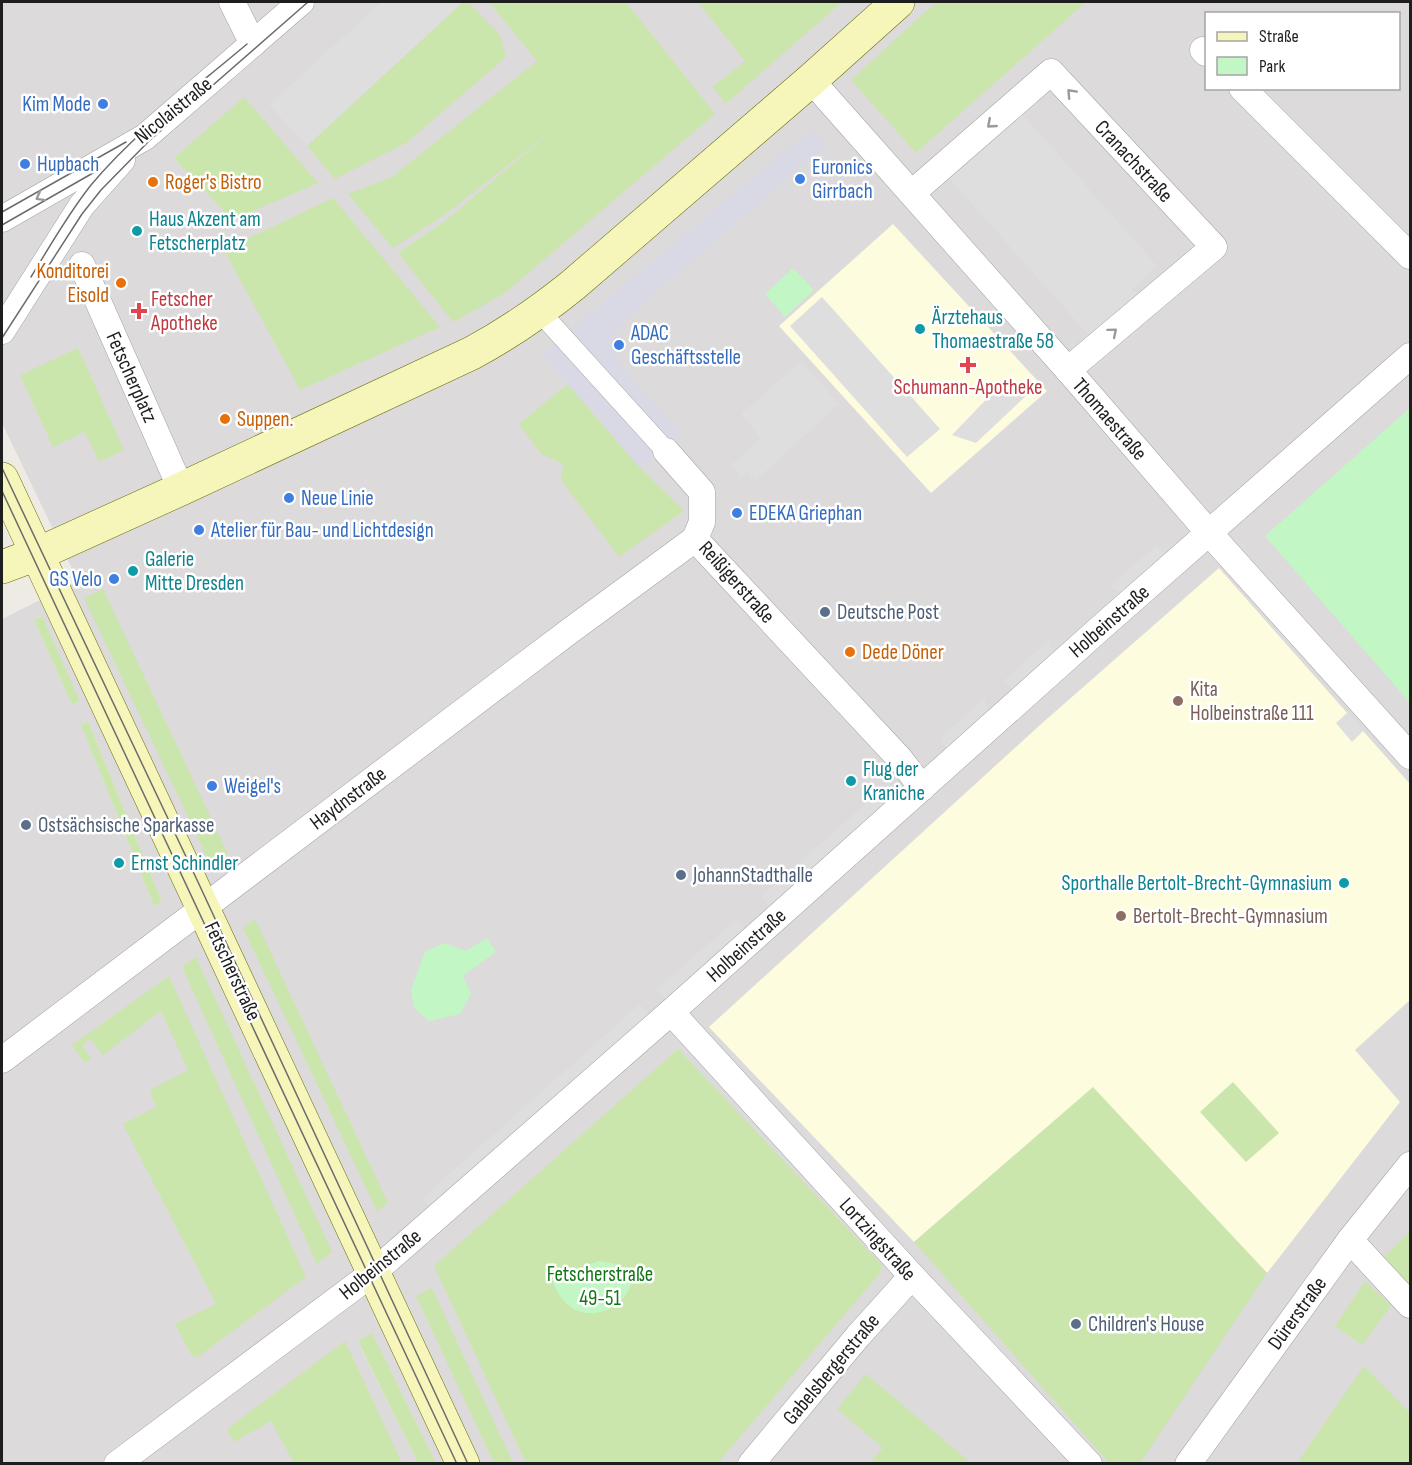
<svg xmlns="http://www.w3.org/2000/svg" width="1412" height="1465" font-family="'Sofia Sans Condensed',sans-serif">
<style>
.residential{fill:#dcdadb;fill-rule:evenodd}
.education{fill:#fdfcde}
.grass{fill:#cbe6ac}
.park{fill:#c2f7c5}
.parking{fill:#dedede}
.plaza{fill:#d8d9e4}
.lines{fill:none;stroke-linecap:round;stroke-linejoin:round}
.pedestrian-casing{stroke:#a5a5a5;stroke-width:21}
.minor-casing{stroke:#a5a5a5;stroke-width:27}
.secondary-casing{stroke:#68700a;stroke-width:34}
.pedestrian{stroke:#fff;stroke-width:20}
.minor{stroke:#fff;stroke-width:26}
.secondary{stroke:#f6f6ba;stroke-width:33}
.tram{stroke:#6c6c6c;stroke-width:1.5}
.oneway{stroke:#9a9a9a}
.shop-dot{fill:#3f7fe0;stroke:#fff;stroke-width:2}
.food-dot{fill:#e8710a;stroke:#fff;stroke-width:2}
.culture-dot{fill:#0f9aa8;stroke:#fff;stroke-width:2}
.health-dot{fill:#e0444e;stroke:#fff;stroke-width:2}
.service-dot{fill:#5c6f8a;stroke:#fff;stroke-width:2}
.education-dot{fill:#8d6e63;stroke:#fff;stroke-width:2}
.labels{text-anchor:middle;stroke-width:5;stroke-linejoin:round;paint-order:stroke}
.shop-label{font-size:21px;fill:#366cbe;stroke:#fff;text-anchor:start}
.street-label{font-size:21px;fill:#1e1e1e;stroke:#fff}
.food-label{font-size:21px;fill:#c56008;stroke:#fff;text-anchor:start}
.culture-label{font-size:21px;fill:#0d838f;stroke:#fff;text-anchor:start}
.health-label{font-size:21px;fill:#be3a42;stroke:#fff;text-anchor:start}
.service-label{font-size:21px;fill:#4e5e75;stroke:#fff;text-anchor:start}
.education-label{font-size:21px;fill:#785e54;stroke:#fff;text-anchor:start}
.park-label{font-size:21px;fill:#107715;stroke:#fff}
</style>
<rect width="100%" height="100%" fill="#eeeae4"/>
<path class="residential" d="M 2,2 L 1410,2 L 1410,1463 L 436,1463 L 372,1334 L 358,1342 L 418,1463 L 2,1463 L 2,619 L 78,581 L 2,423 ZM 1206,14 L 1398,14 L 1398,88 L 1206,88 ZM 41,616 L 80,701 L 72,705 L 34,620 ZM 88,721 L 162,902 L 154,906 L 81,725 Z"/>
<g class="education">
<polygon points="893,224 1047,391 931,493 779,326"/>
<polygon points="1219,568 1410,784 1410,1000 1355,1050 1400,1102 1267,1273 1093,1088 914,1242 709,1027 1040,725"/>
</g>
<g class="grass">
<polygon points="463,2 468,2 500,35 506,57 406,143 335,179 307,146"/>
<polygon points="489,2 626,2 715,114 505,293 453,322 398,253 445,221 558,126 443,216 393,248 348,194 392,177 537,61"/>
<polygon points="698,2 842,2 726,104 713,87 745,61"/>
<polygon points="936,2 1086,2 916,153 851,80"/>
<polygon points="244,97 318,183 232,220 174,158"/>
<polygon points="333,198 440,327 300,390 224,250"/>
<polygon points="78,348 124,450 99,462 85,432 53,447 20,375"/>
<polygon points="568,384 640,468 684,511 619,557 561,480 563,464 541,454 519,424"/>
<polygon points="103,589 228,854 210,863 84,598"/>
<polygon points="42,616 80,701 72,705 34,620"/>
<polygon points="88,721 162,902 154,906 81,725"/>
<polygon points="255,919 388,1203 377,1211 243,928"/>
<polygon points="196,957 332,1252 317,1264 182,967"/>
<polygon points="169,976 306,1277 198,1357 192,1356 175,1324 216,1304 123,1124 156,1107 150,1090 188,1070 161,1011 103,1055 90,1039 82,1046 91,1058 85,1063 72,1045"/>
<polygon points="678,1049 882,1265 880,1273 717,1464 526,1463 434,1266"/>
<polygon points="1233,1082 1279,1133 1246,1162 1200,1112"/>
<polygon points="1093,1087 1267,1273 1140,1463 1109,1463 914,1242"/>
<polygon points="1410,1231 1410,1304 1375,1266"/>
<polygon points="1365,1281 1391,1306 1362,1345 1335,1326"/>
<polygon points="431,1288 432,1288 513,1463 494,1463 416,1296"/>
<polygon points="372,1333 436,1463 418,1463 358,1341"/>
<polygon points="345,1341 402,1463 294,1463 271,1421 234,1442 227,1429"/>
<polygon points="1364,1366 1410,1413 1410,1463 1297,1463"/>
<polygon points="866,1374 971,1463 870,1463 883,1448 837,1409"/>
</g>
<g class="park">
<polygon points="793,268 814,290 785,317 765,294"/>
<polygon points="1410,408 1410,703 1265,536"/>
<polygon points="487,938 496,952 463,976 471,994 460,1014 429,1021 414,1008 411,990 425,952 444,943 466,951"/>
<path d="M 598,1261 C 681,1268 583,1360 553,1282 L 563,1268 L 570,1267 L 581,1269 Z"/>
</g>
<g class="parking">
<polygon points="381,2 463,2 307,146 269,105"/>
<polygon points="1021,112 1157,266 1132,289 1138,296 1091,338 948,177"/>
<polygon points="822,297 940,429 907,457 790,326"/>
<polygon points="801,361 839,404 755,481 747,472 741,477 731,465 760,438 741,414"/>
<polygon points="999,386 1028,394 976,443 952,435"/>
<polygon points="1156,545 1168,557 1125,595 1109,587"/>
<polygon points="1049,640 1055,657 1015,693 1004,680"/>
<polygon points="985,698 989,716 951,751 939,739"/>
<polygon points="1348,712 1364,730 1352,742 1336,723"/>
<polygon points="882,789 893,801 772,909 761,897"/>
<polygon points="736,919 747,931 668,1002 657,989"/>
<polygon points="640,1004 651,1017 433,1211 422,1198"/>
</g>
<polygon class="plaza" points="811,129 829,149 823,148 668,282 627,318 614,334 615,354 623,368 680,433 640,468 542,354"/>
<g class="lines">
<defs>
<polyline id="pedestrian" points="540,312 666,451"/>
<g id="minor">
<polyline points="232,2 253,44"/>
<polyline points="1203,50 1206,53"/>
<polyline points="811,80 1068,370 1210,534 1410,756"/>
<polyline points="1242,88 1410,256"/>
<polyline points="912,193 1051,72 1214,247 1068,370"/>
<polyline points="2,219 145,137 301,2"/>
<polyline points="82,265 181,489"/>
<polyline points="2,331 82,205 122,160"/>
<polyline points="666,451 702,492 702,522 695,539"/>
<polyline points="695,539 900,759 922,788"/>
<polyline points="671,1012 912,1276 1089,1464"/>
<polyline points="2,1060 567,633 695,539"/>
<polyline points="1350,1240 1410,1305"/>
<polyline points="117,1464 374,1272 671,1012 1097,631 1410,356"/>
<polyline points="751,1464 858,1336 912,1276"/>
<polyline points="1188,1464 1350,1240 1410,1165"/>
</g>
<g id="secondary">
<polyline points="2,479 463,1464"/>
<path d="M 2,567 L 42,552 L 181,489 L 472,353 C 509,333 541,311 573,285 L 811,80 L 898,2"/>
</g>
</defs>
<use href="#pedestrian" class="pedestrian-casing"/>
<use href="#minor" class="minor-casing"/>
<use href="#secondary" class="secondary-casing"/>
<use href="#pedestrian" class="pedestrian"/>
<use href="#minor" class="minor"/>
<use href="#secondary" class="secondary"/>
<g class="tram">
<polyline points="2,212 126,142"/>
<polyline points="2,225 100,169"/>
<path d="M 31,277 C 50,246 68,214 91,185 C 136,131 194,89 247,44"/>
<polyline points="2,338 82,214 101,190 149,141 308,2"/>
<polyline points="2,468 198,882 468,1464"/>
<polyline points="2,491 457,1464"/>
</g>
</g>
<defs><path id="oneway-chevron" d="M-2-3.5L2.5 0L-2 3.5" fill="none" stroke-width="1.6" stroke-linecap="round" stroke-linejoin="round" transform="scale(1.5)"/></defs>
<g class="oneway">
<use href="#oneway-chevron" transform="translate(1071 93) rotate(-133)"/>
<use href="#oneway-chevron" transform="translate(991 124) rotate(139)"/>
<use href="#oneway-chevron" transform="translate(40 197) rotate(151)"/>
<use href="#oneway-chevron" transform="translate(1113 332) rotate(-40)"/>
</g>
<g class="shop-dot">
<circle cx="103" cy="104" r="6"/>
<circle cx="25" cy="164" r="6"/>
<circle cx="800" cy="179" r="6"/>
<circle cx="619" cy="345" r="6"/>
<circle cx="289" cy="498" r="6"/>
<circle cx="737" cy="513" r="6"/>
<circle cx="199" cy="530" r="6"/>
<circle cx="114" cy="579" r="6"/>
<circle cx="212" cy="786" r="6"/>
</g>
<g class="food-dot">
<circle cx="153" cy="182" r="6"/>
<circle cx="121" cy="283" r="6"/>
<circle cx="225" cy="419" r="6"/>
<circle cx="850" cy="652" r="6"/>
</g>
<g class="culture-dot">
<circle cx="137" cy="231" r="6"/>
<circle cx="920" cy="329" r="6"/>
<circle cx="133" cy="571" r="6"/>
<circle cx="851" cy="781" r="6"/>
<circle cx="119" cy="863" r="6"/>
<circle cx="1344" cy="883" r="6"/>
</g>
<g class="health-dot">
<path d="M136 302h6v6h6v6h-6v6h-6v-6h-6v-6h6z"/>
<path d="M965 356h6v6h6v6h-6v6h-6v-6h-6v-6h6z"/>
</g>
<g class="service-dot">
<circle cx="825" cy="612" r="6"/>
<circle cx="26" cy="825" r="6"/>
<circle cx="681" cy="875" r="6"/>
<circle cx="1076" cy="1324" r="6"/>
</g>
<g class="education-dot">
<circle cx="1178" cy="701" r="6"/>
<circle cx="1121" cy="916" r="6"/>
</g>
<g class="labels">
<g class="shop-label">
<text x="91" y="111" text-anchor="end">Kim Mode</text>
<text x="37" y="171">Hupbach</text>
<text x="812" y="174">Euronics<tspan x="812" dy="24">Girrbach</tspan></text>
<text x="631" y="340">ADAC<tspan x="631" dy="24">Geschäftsstelle</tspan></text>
<text x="301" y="505">Neue Linie</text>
<text x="749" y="520">EDEKA Griephan</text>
<text x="211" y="537">Atelier für Bau- und Lichtdesign</text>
<text x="102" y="586" text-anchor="end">GS Velo</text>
<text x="224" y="793">Weigel's</text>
</g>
<g class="street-label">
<text transform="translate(173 110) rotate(-39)" y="7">Nicolaistraße</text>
<text transform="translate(1134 161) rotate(47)" y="7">Cranachstraße</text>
<text transform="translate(132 377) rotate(66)" y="7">Fetscherplatz</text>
<text transform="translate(1110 419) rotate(49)" y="7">Thomaestraße</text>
<text transform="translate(737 582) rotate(48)" y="7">Reißigerstraße</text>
<text transform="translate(1109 621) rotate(-41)" y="7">Holbeinstraße</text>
<text transform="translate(348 798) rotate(-37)" y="7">Haydnstraße</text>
<text transform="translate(746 945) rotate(-42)" y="7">Holbeinstraße</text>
<text transform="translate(233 971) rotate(65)" y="7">Fetscherstraße</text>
<text transform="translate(878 1239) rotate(48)" y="7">Lortzingstraße</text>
<text transform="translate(380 1264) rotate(-39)" y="7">Holbeinstraße</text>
<text transform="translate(1297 1313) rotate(-54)" y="7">Dürerstraße</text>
<text transform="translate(831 1369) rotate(-50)" y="7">Gabelsbergerstraße</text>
</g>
<g class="food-label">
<text x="165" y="189">Roger's Bistro</text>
<text x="109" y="278" text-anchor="end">Konditorei<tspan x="109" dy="24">Eisold</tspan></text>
<text x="237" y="426">Suppen.</text>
<text x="862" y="659">Dede Döner</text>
</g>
<g class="culture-label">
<text x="149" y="226">Haus Akzent am<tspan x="149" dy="24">Fetscherplatz</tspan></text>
<text x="932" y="324">Ärztehaus<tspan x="932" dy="24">Thomaestraße 58</tspan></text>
<text x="145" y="566">Galerie<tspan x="145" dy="24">Mitte Dresden</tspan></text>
<text x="863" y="776">Flug der<tspan x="863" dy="24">Kraniche</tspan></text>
<text x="131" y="870">Ernst Schindler</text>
<text x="1332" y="890" text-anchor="end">Sporthalle Bertolt-Brecht-Gymnasium</text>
</g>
<g class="health-label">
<text x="151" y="306">Fetscher<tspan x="151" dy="24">Apotheke</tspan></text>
<text x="968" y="394" text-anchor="middle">Schumann-Apotheke</text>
</g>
<g class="service-label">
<text x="837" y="619">Deutsche Post</text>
<text x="38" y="832">Ostsächsische Sparkasse</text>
<text x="693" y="882">JohannStadthalle</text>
<text x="1088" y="1331">Children's House</text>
</g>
<g class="education-label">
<text x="1190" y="696">Kita<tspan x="1190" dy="24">Holbeinstraße 111</tspan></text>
<text x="1133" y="923">Bertolt-Brecht-Gymnasium</text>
</g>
<g class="park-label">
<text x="600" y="1281">Fetscherstraße<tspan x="600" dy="24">49-51</tspan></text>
</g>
</g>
<rect width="1412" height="1465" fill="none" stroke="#1e1e1e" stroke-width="6"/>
<rect x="1205" y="12" width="195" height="78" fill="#ffffff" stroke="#a5a5a5" stroke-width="1.5"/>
<rect x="1217" y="32" width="30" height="9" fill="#f6f6ba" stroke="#a5a5a5" stroke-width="1.5"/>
<text x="1259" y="42" font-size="18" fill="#1e1e1e">Straße</text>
<rect x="1217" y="57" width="30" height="18" fill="#c2f7c5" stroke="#a5a5a5" stroke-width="1.5"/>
<text x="1259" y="72" font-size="18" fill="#1e1e1e">Park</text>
</svg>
